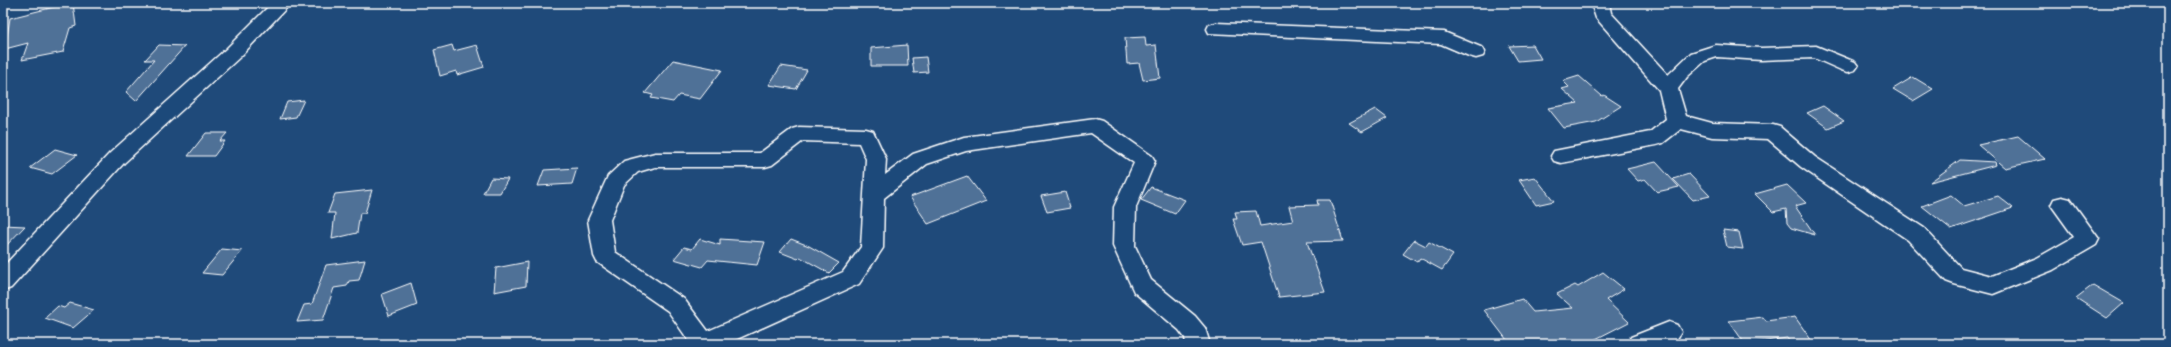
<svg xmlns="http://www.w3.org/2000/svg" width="2171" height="347" font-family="'Architects Daughter',sans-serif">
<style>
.building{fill:#507197;stroke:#fff}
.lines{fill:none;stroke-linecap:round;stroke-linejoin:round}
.street-casing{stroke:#fff;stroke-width:3}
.street{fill:#1f4a7a;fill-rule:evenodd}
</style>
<rect width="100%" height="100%" fill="#1f4a7a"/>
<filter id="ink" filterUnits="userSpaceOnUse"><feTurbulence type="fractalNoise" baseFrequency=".025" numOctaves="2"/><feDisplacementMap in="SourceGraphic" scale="8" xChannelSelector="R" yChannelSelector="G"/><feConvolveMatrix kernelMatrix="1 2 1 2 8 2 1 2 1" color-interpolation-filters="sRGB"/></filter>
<g filter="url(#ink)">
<g class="building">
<polygon points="70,3 73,3 76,26 70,28 63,52 22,60 28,43 5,49 10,18"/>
<polygon points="1145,37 1146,46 1156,45 1160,78 1143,80 1139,63 1127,64 1125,38"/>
<polygon points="159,45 185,46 136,101 126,92 154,60 145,60"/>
<polygon points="452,45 454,51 477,45 484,67 457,75 456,71 440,76 434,50"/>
<polygon points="907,45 908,66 871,66 871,48"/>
<polygon points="1533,45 1541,59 1518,61 1509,46"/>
<polygon points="926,57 928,72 914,73 912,58"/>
<polygon points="673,60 722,70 700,99 679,95 673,102 651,98 653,95 645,93"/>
<polygon points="781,66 807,70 796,89 769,85"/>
<polygon points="1579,76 1602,96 1604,95 1621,106 1596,122 1564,128 1548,108 1578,103 1562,89 1569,87 1563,81"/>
<polygon points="1913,77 1933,89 1913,101 1893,89"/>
<polygon points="304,100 296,117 280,119 287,102"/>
<polygon points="1823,106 1844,121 1828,128 1807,113"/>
<polygon points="1375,109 1387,118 1362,132 1349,123"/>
<polygon points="206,133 227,133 220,141 225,141 214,156 188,156"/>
<polygon points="2018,136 2045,159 2005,168 1978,145"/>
<polygon points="55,149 77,155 52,174 30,168"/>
<polygon points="1960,160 1995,162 1996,165 1930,182"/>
<polygon points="1656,162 1679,187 1657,192 1645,179 1638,181 1627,169"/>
<polygon points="577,168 572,184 538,186 544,170"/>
<polygon points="1689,174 1710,196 1693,200 1673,179"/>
<polygon points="967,176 986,201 928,224 910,197"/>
<polygon points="1535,177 1554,201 1536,205 1519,180"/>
<polygon points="491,178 508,179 500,193 483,193"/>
<polygon points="1787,185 1806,203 1795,206 1815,235 1791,228 1787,223 1786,209 1773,212 1755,194"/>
<polygon points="1151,187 1185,200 1175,214 1141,200"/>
<polygon points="372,190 365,213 360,213 357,233 332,239 335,213 328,213 335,194"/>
<polygon points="1065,192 1070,208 1047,212 1041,196"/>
<polygon points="1951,195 1964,206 1998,196 2013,208 1951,229 1922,206"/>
<polygon points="1317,200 1330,200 1343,241 1307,242 1325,292 1279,297 1261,242 1242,245 1233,219 1237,219 1235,212 1256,211 1260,226 1293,221 1289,206 1318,205"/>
<polygon points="3,225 25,226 3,249"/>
<polygon points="1723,230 1739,232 1743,249 1727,247"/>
<polygon points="700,239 720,245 720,239 765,242 757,265 708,260 702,267 674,259 684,247 692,249"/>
<polygon points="791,239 809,246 839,263 829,273 800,257 798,259 780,252"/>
<polygon points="1414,240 1426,246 1429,242 1453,255 1442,270 1420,258 1417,262 1403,254"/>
<polygon points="222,249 242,251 222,275 202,273"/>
<polygon points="365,260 359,280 349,281 347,286 334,288 323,320 297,322 304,305 312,304 326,265"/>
<polygon points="527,262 526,286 494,292 496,268"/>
<polygon points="1603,272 1624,289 1606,300 1629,322 1586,344 1510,344 1484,310 1522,299 1533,312 1573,308 1557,294 1575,285 1578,287"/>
<polygon points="411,283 417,305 389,316 382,294"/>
<polygon points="2093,285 2124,303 2107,318 2076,298"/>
<polygon points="70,303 94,310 73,328 45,318 58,306 64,308"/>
<polygon points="1763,317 1766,321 1795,317 1814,344 1791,344 1787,338 1745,344 1729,321"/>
</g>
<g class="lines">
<defs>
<g id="street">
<polygon points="272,3 291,3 241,56 124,163 11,288 3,291 3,267 110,153 227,48"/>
<polygon points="1591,3 1609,3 1611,13 1668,75 1691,53 1716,45 1761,48 1816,46 1855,62 1858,66 1855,70 1848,72 1841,70 1814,58 1761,60 1717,57 1705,61 1687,77 1678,89 1686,116 1712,123 1773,125 1780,127 1815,157 1924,228 1961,268 1992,276 2037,258 2074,237 2051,205 2054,199 2062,197 2070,199 2099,239 2096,245 2053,270 1993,294 1954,284 1946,281 1908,240 1801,167 1768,139 1712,137 1681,129 1663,143 1656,145 1561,163 1554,161 1551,156 1554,151 1650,132 1666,119 1659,90 1596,18"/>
<polygon points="1216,23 1444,32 1483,48 1485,52 1483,56 1476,58 1469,56 1441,44 1209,33 1207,29 1209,25"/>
<path d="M 1095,119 L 1102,121 L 1152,156 L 1155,161 L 1136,207 L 1135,246 L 1151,280 L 1195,316 L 1205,328 L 1210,344 L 1186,344 L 1185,338 L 1179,330 L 1134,292 L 1113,246 L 1114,207 L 1134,163 L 1091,133 L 966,151 L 927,164 L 884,198 L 883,248 L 859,284 L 726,344 L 691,344 L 668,311 L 597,262 L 594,256 L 588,220 L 608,176 L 624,161 L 655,153 L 760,153 L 792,129 L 799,127 L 866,129 L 873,131 L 886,159 L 885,175 L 913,154 L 964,137 ZM 803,141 L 859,143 L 866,159 L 861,247 L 843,272 L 708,331 L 684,299 L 615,252 L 610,220 L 624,185 L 638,172 L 655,167 L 765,167 L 772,165 Z"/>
<polygon points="1669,322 1677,325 1681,332 1677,339 1664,344 1627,344 1631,337"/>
</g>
</defs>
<use href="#street" class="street-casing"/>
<use href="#street" class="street"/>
</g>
</g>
<rect width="2171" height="347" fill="none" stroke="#1f4a7a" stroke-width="16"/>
<rect x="8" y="8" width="2155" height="331" fill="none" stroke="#fff" stroke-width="1.5" filter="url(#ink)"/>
</svg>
